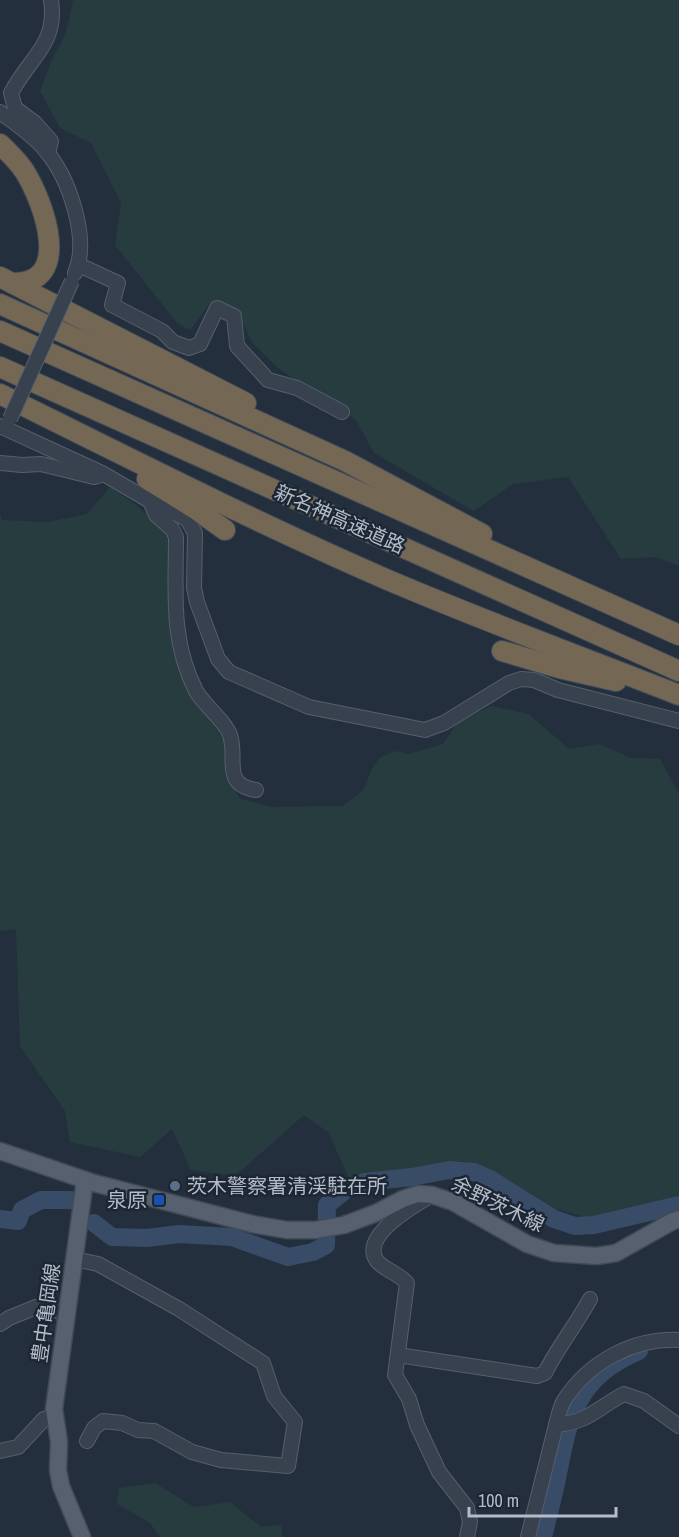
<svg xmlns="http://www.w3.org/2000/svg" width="679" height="1537" font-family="'Archivo Narrow','Noto Sans JP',sans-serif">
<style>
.green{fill:#263c3f}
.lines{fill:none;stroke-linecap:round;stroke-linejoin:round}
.river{stroke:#394c67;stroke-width:18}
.minor-casing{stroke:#565f6c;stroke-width:16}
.major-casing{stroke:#414a57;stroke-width:19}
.highway-casing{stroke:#434c59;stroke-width:22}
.minor{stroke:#38414e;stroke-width:14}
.major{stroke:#56606e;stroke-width:16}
.highway{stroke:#746855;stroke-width:20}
.minor-bridge-casing{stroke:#565f6c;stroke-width:16;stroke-linecap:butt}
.minor-bridge{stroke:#38414e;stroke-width:14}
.service-dot{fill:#5c6f8a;stroke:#1d2633;stroke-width:2}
.transit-dot{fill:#1a4fb4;stroke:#1d2633;stroke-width:2}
.labels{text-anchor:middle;stroke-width:5;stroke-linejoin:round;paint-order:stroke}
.street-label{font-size:20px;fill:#b4bcc9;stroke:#1d2633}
.poi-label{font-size:20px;fill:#b4bcc9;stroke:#1d2633;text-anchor:start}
</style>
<rect width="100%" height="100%" fill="#242f3e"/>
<g class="green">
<polygon points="73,0 679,0 679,566 656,557 621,559 568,477 513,484 474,511 374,453 356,420 278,368 252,342 236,309 211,302 190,330 177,323 115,245 121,203 91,143 60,128 40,91 51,62 66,33"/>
<polygon points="110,487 135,504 167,533 170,555 169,610 180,672 192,694 226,744 228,781 241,799 272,807 343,806 363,790 372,769 379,758 396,751 409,754 443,744 457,723 491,706 529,714 569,749 599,744 631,758 660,759 679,794 679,1197 588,1218 556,1209 497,1173 463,1161 349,1178 328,1132 304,1115 235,1176 191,1170 172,1129 140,1157 70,1142 65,1111 20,1046 16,929 0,931 0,513 2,520 48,522 87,514"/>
<polygon points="155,1483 194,1507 230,1502 261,1527 281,1525 283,1537 160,1537 150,1523 117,1504 119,1488"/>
</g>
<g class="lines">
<g class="river">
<polyline points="0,1219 18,1221 22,1210 41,1200 71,1200"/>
<polyline points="94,1223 112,1237 147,1238 179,1234 232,1237 288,1257 313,1252 326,1245 327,1205 348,1188 364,1182 412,1177 449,1170 474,1172 490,1179 554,1219 575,1226 594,1225 679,1205"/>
<path d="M 543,1537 C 548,1517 553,1498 557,1479 C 569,1416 576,1378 639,1351"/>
</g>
<defs>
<g id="minor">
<path d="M 0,112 C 16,124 33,135 46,151 C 69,178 90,239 75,273"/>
<path d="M 48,153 L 51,141 L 35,123 L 15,108 L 11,93 C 29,58 58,44 51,0"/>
<polyline points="79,265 118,283 112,305 162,331 173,342 189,348 200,344 217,308 234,316 237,346 268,380 297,388 342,412"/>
<polyline points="0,426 102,473 150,501 187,519 195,533 194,588 197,602 218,659 229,672 309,707 425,730 444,723 509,683 521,679 534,680 558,690 679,721"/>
<polyline points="0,463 22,465 41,464 94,477 98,476"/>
<path d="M 150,501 L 156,515 L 172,529 L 176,537 C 176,591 170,640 196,691 C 204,705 225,721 230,735 C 238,758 221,785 256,790"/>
<path d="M 432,1195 C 416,1204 359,1236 377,1261 C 383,1269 398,1273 407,1283 L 395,1375 L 409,1399 L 417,1425 L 439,1472 L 467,1508 L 470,1522 L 467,1537"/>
<polyline points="74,1259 98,1264 179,1309 263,1363 274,1396 295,1422 288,1466 221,1460 192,1452 154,1431 138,1430 122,1423 103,1421 94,1428 87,1441"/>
<polyline points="0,1324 9,1318 36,1307 67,1313"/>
<path d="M 398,1355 L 537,1376 L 545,1373 C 558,1347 576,1325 590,1299"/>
<path d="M 556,1425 C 558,1417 560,1406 565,1399 C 590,1361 634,1338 679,1340"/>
<polyline points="0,1451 18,1447 44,1419 55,1415"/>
<path d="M 528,1537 L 556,1425 C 589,1422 597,1408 624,1394 L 644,1401 L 679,1426"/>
</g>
<g id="major">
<polyline points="0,1151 94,1183 252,1224 287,1230 315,1230 344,1225 376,1213 403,1199 418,1194 432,1195 453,1202 527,1244 554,1253 597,1256 616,1253 673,1221 679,1219"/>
<polyline points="82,1537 61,1486 58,1470 59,1442 54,1409 85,1180"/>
</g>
<g id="highway">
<path d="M 0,144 C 9,153 18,161 25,172 C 44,203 74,285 12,283"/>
<polyline points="0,277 246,403"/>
<polyline points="0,304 345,461 482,534"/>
<polyline points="0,331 679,635"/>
<polyline points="0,367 679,671"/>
<path d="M 0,394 C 129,458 257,523 388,580 C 484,621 582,657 679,695"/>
<polyline points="147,479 197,510 225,530"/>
<polyline points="502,651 559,668 616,681"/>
</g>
</defs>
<use href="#minor" class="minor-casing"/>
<use href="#major" class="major-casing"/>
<use href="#highway" class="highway-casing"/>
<use href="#minor" class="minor"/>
<use href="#major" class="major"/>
<use href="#highway" class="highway"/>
<defs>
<polyline id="minor-bridge" points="10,419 72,281"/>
</defs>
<use href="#minor-bridge" class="minor-bridge-casing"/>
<use href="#minor-bridge" class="minor-bridge"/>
</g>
<circle class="service-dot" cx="175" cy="1186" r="6"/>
<rect class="transit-dot" x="153" y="1194" width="12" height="12" rx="3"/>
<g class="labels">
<g class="street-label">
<text transform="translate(340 519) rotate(24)" y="7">新名神高速道路</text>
<text transform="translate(498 1204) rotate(26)" y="7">余野茨木線</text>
<text transform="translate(46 1313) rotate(-82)" y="7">豊中亀岡線</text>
</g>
<g class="poi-label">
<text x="187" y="1193">茨木警察署清渓駐在所</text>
<text x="147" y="1207" text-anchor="end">泉原</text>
</g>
</g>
<path d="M469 1507v9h147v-9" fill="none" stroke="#b4bcc9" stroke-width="3"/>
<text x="478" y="1507" font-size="18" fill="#b4bcc9" stroke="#1d2633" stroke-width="4.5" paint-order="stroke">100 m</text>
</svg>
